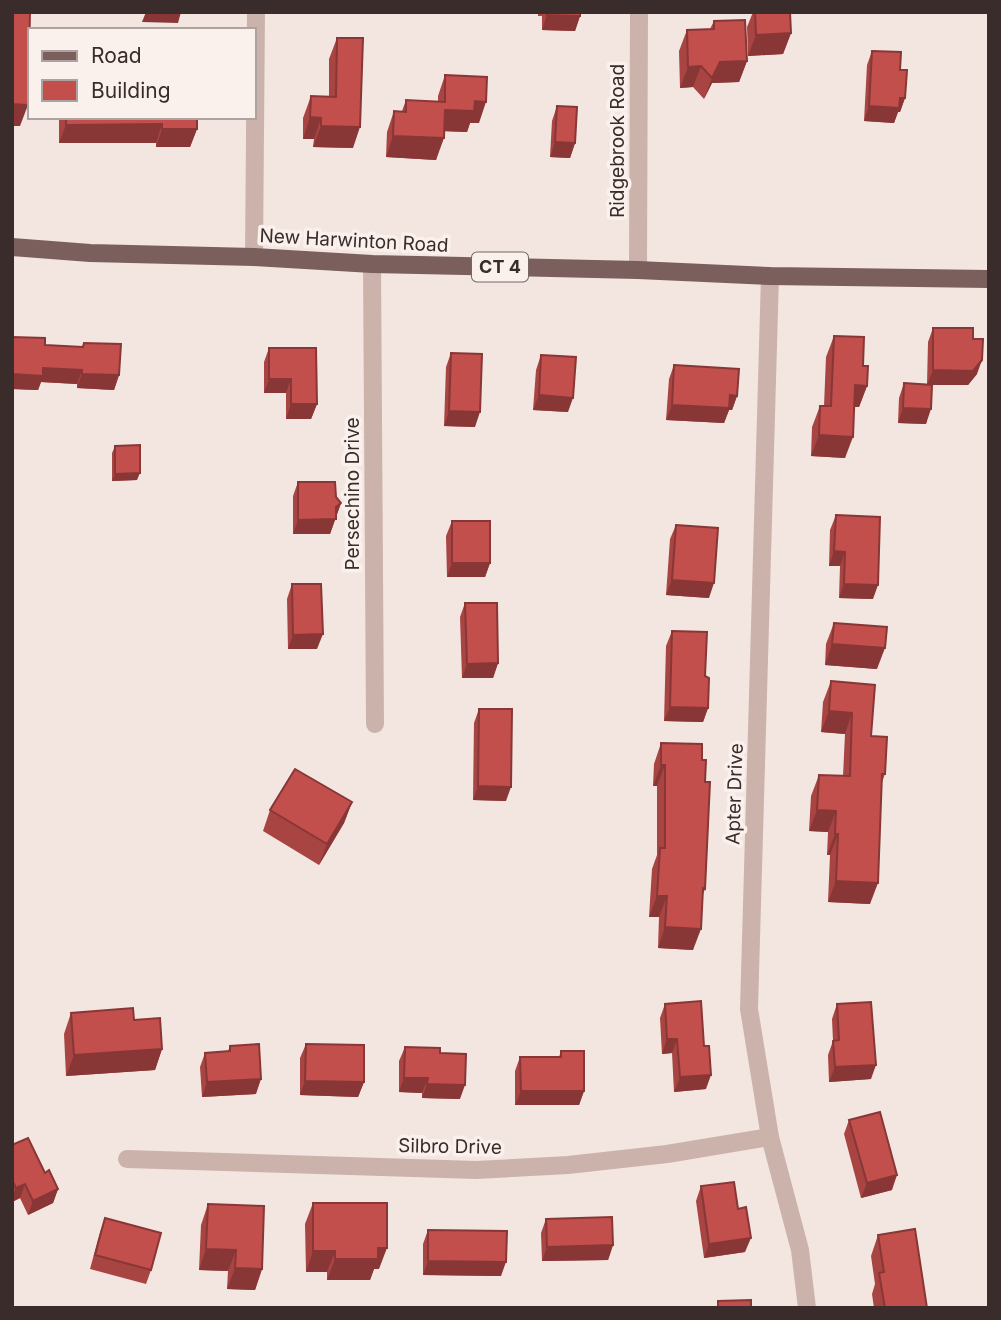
<svg xmlns="http://www.w3.org/2000/svg" width="1001" height="1320" font-family="Inter,sans-serif">
<style>
.lines{fill:none;stroke-linecap:round;stroke-linejoin:round}
.street{stroke:#cbb3ac;stroke-width:18}
.primary{stroke:#7b5f5c;stroke-width:18}
.wall{fill:#a84442}
.shaded-wall{fill:#883736}
.building{fill:#c34f4d;stroke:#883736;stroke-width:2}
.labels{text-anchor:middle;stroke-width:7;stroke-linejoin:round;paint-order:stroke}
.shield{fill:#faf1ed;stroke:#736765;stroke-width:2}
.shield-label{font-size:18px;font-weight:bold;fill:#392c2b}
.street-label{font-size:19px;fill:#392c2b;stroke:#faf1ed}
</style>
<rect width="100%" height="100%" fill="#f3e6e0"/>
<g class="lines">
<g class="street">
<polyline points="254,257 256,12"/>
<polyline points="372,264 375,724"/>
<polyline points="638,270 639,12"/>
<polyline points="770,276 749,1009 770,1137 800,1250 807,1308"/>
<polyline points="127,1159 476,1170 568,1165 667,1154 770,1137"/>
</g>
<polyline class="primary" points="12,247 90,253 254,257 372,264 638,270 770,276 989,279"/>
</g>
<g class="wall">
<polygon points="538,12 580,12 580,16 575,31 542,30 542,16 538,16"/>
<polygon points="753,12 790,12 791,33 783,54 748,56 747,27"/>
<polygon points="714,21 747,61 739,82 712,83 704,99 693,87 680,88 679,51 687,30 710,29"/>
<polygon points="337,38 353,148 313,147 314,139 303,139 303,118 311,96 329,97 329,59"/>
<polygon points="872,51 900,70 905,98 900,112 898,112 894,123 864,121 867,65"/>
<polygon points="445,75 479,123 470,123 467,132 444,131 436,160 386,157 387,132 394,111 402,111 406,100 438,102 438,96"/>
<polygon points="557,106 575,143 570,158 550,157 552,121"/>
<polygon points="59,117 197,117 197,129 190,147 156,147 156,143 59,143"/>
<polygon points="933,328 973,339 977,374 968,385 932,385 926,424 898,423 899,398 904,383 927,384 928,342"/>
<polygon points="834,336 863,366 867,386 859,407 854,407 845,458 811,456 812,427 820,406 824,406 826,357"/>
<polygon points="12,337 45,345 82,347 84,343 119,375 114,390 77,388 77,384 41,382 38,390 12,389"/>
<polygon points="269,348 317,404 311,419 286,419 286,393 264,393 264,362"/>
<polygon points="451,353 475,427 444,426 446,367"/>
<polygon points="541,355 568,412 533,410 536,370"/>
<polygon points="674,365 737,396 732,410 729,410 724,423 666,420 669,379"/>
<polygon points="115,446 137,480 112,481 112,453"/>
<polygon points="298,482 336,497 341,503 330,534 293,534 293,496"/>
<polygon points="836,515 873,599 839,598 840,566 829,566 830,530"/>
<polygon points="452,521 490,563 485,577 447,577 446,536"/>
<polygon points="676,525 709,598 666,595 670,539"/>
<polygon points="292,584 317,649 288,649 287,599"/>
<polygon points="465,603 498,663 493,678 462,678 460,617"/>
<polygon points="834,623 877,669 825,665 826,644"/>
<polygon points="672,631 705,676 708,708 703,722 664,721 666,646"/>
<polygon points="831,681 871,736 885,774 882,782 870,904 828,902 830,855 827,855 828,832 809,831 811,796 819,775 843,776 845,734 821,732 823,702"/>
<polygon points="479,709 506,801 473,800 474,723"/>
<polygon points="661,743 702,760 705,889 702,897 693,950 658,948 659,917 649,917 652,869 657,855 657,786 653,786 654,764"/>
<polygon points="352,802 344,823 319,865 263,831 270,810"/>
<polygon points="665,1004 706,1089 674,1092 672,1053 662,1054 660,1018"/>
<polygon points="837,1004 871,1079 829,1082 828,1055 833,1041 832,1019"/>
<polygon points="71,1013 134,1020 162,1049 155,1070 66,1076 64,1034"/>
<polygon points="306,1044 364,1082 358,1097 300,1095 300,1058"/>
<polygon points="230,1046 256,1094 202,1097 200,1067 205,1053 228,1051"/>
<polygon points="405,1047 440,1053 460,1099 422,1098 422,1093 399,1092 399,1061"/>
<polygon points="561,1051 584,1091 579,1105 515,1105 515,1071 520,1057 559,1057"/>
<polygon points="849,1120 892,1190 861,1198 844,1134"/>
<polygon points="12,1145 45,1173 58,1189 53,1203 28,1215 20,1198 12,1202"/>
<polygon points="701,1186 738,1209 745,1252 704,1258 696,1201"/>
<polygon points="313,1203 379,1269 374,1269 370,1280 327,1280 327,1272 306,1272 305,1224"/>
<polygon points="208,1204 262,1269 255,1290 227,1289 228,1271 199,1270 201,1225"/>
<polygon points="105,1218 151,1270 146,1284 90,1269 100,1232"/>
<polygon points="546,1219 613,1245 608,1260 542,1261 541,1233"/>
<polygon points="428,1230 501,1276 423,1275 423,1244"/>
<polygon points="878,1235 927,1308 874,1308 872,1294 875,1284 871,1256"/>
</g>
<g class="shaded-wall">
<polygon points="146,12 181,12 178,23 142,22"/>
<polygon points="547,15 580,16 575,31 542,30"/>
<polygon points="791,33 783,54 748,56 756,35"/>
<polygon points="747,61 739,82 712,83 704,99 712,78 720,62"/>
<polygon points="701,66 693,87 680,88 688,67"/>
<polygon points="900,98 905,98 900,112 898,112 894,123 864,121 869,106"/>
<polygon points="475,101 486,102 479,123 470,123 467,132 438,131 445,110"/>
<polygon points="12,104 28,105 20,126 12,126"/>
<polygon points="310,117 321,118 314,139 303,139"/>
<polygon points="162,124 156,143 59,143 66,125"/>
<polygon points="321,126 360,127 353,148 313,147"/>
<polygon points="162,129 197,129 190,147 156,147"/>
<polygon points="393,136 444,138 436,160 386,157"/>
<polygon points="555,142 575,143 570,158 550,157"/>
<polygon points="982,360 977,374 968,385 927,385 933,370"/>
<polygon points="43,368 82,370 77,384 41,382 38,390 12,389 12,374"/>
<polygon points="82,374 119,375 114,390 77,388"/>
<polygon points="269,379 291,379 286,393 264,393"/>
<polygon points="855,385 867,386 859,407 848,407"/>
<polygon points="539,395 573,398 568,412 533,410"/>
<polygon points="730,395 737,396 732,410 729,410 724,423 666,420 672,405"/>
<polygon points="291,404 317,404 311,419 286,419"/>
<polygon points="903,408 931,409 926,424 898,423"/>
<polygon points="449,411 480,412 475,427 444,426"/>
<polygon points="819,435 853,437 845,458 811,456"/>
<polygon points="140,473 137,480 112,481 115,474"/>
<polygon points="341,503 330,534 293,534 298,520 336,507"/>
<polygon points="834,551 845,552 840,566 829,566"/>
<polygon points="452,563 490,563 485,577 447,577"/>
<polygon points="672,580 714,583 709,598 666,595"/>
<polygon points="844,584 878,585 873,599 839,598"/>
<polygon points="323,634 317,649 288,649 293,635"/>
<polygon points="832,644 885,648 877,669 825,665"/>
<polygon points="498,663 493,678 462,678 467,664"/>
<polygon points="670,707 708,708 703,722 664,721"/>
<polygon points="829,711 852,713 845,734 821,732"/>
<polygon points="661,765 665,765 657,786 653,786"/>
<polygon points="478,786 511,787 506,801 473,800"/>
<polygon points="352,802 344,823 319,865 327,844"/>
<polygon points="817,810 836,811 828,832 809,831"/>
<polygon points="835,834 838,834 830,855 827,855"/>
<polygon points="836,881 878,883 870,904 828,902"/>
<polygon points="657,896 667,896 659,917 649,917"/>
<polygon points="665,927 701,929 693,950 658,948"/>
<polygon points="667,1039 677,1039 672,1053 662,1054"/>
<polygon points="162,1049 155,1070 66,1076 74,1055"/>
<polygon points="876,1065 871,1079 829,1082 835,1067"/>
<polygon points="711,1075 706,1089 674,1092 680,1077"/>
<polygon points="404,1078 428,1078 422,1093 399,1092"/>
<polygon points="261,1079 256,1094 202,1097 207,1082"/>
<polygon points="305,1081 364,1082 358,1097 300,1095"/>
<polygon points="427,1084 465,1085 460,1099 422,1098"/>
<polygon points="521,1091 584,1091 579,1105 515,1105"/>
<polygon points="897,1175 892,1190 861,1198 867,1183"/>
<polygon points="25,1184 20,1198 12,1202 12,1198 16,1188"/>
<polygon points="58,1189 53,1203 28,1215 33,1201"/>
<polygon points="751,1238 745,1252 704,1258 709,1244"/>
<polygon points="613,1245 608,1260 542,1261 547,1247"/>
<polygon points="378,1248 387,1248 379,1269 374,1269 370,1280 327,1280 335,1259"/>
<polygon points="206,1249 236,1250 228,1271 199,1270"/>
<polygon points="313,1251 335,1251 327,1272 306,1272"/>
<polygon points="428,1261 506,1262 501,1276 423,1275"/>
<polygon points="235,1268 262,1269 255,1290 227,1289"/>
</g>
<g class="building">
<polygon points="12,12 30,12 28,105 12,104"/>
<polygon points="547,12 580,12 580,16 547,15"/>
<polygon points="755,12 790,12 791,33 756,35"/>
<polygon points="745,20 747,61 720,62 712,78 701,66 688,67 687,30 714,29 714,21"/>
<polygon points="337,38 363,38 360,127 321,126 321,118 310,117 311,96 336,97"/>
<polygon points="872,51 901,52 900,70 907,70 905,98 900,98 899,108 869,106"/>
<polygon points="445,75 487,77 486,102 475,101 474,111 445,110 444,138 393,136 394,111 406,112 406,100 445,102"/>
<polygon points="557,106 577,107 575,143 555,142"/>
<polygon points="66,117 197,117 197,129 162,129 162,124 66,125"/>
<polygon points="933,328 973,328 973,339 983,339 982,360 973,371 933,370"/>
<polygon points="834,336 864,337 863,366 868,366 867,386 855,385 853,437 819,435 820,406 831,406"/>
<polygon points="12,337 45,338 45,345 83,347 84,343 121,344 119,375 82,374 82,370 43,368 43,376 12,374"/>
<polygon points="269,348 316,348 317,404 291,404 291,379 269,379"/>
<polygon points="451,353 482,354 480,412 449,411"/>
<polygon points="541,355 576,357 573,398 539,395"/>
<polygon points="674,365 739,369 737,396 730,395 729,408 672,405"/>
<polygon points="904,383 932,385 931,409 903,408"/>
<polygon points="140,445 140,473 115,474 115,446"/>
<polygon points="298,482 335,482 336,497 341,503 336,507 336,519 298,520"/>
<polygon points="836,515 880,517 878,585 844,584 845,552 834,551"/>
<rect x="452" y="521" width="38" height="42"/>
<polygon points="676,525 718,528 714,583 672,580"/>
<polygon points="292,584 321,584 323,634 293,635"/>
<polygon points="465,603 497,603 498,663 467,664"/>
<polygon points="834,623 887,627 885,648 832,644"/>
<polygon points="672,631 707,632 705,676 709,678 708,708 670,707"/>
<polygon points="831,681 875,685 871,736 887,737 885,774 882,774 878,883 836,881 838,834 835,834 836,811 817,810 819,775 850,776 852,713 829,711"/>
<polygon points="479,709 512,709 511,787 478,786"/>
<polygon points="661,743 702,744 702,760 706,760 705,782 710,782 705,889 703,888 701,929 665,927 667,896 657,896 660,848 665,848 665,765 661,765"/>
<polygon points="295,769 352,802 327,844 270,810"/>
<polygon points="701,1001 704,1046 709,1046 711,1075 680,1077 677,1039 667,1039 665,1004"/>
<polygon points="871,1002 876,1065 835,1067 833,1041 839,1040 837,1004"/>
<polygon points="133,1008 134,1020 160,1018 162,1049 74,1055 71,1013"/>
<polygon points="259,1044 261,1079 207,1082 205,1053 230,1051 230,1046"/>
<polygon points="306,1044 364,1045 364,1082 305,1081"/>
<polygon points="405,1047 440,1048 440,1053 466,1054 465,1085 427,1084 428,1078 404,1078"/>
<polygon points="561,1051 584,1051 584,1091 521,1091 520,1057 561,1057"/>
<polygon points="880,1112 897,1175 867,1183 849,1120"/>
<polygon points="28,1138 45,1173 49,1170 58,1189 33,1201 25,1184 16,1188 12,1180 12,1145"/>
<polygon points="734,1182 738,1209 746,1207 751,1238 709,1244 701,1186"/>
<polygon points="313,1203 387,1203 387,1248 378,1248 378,1259 335,1259 335,1251 313,1251"/>
<polygon points="208,1204 264,1206 262,1269 235,1268 236,1250 206,1249"/>
<polygon points="612,1217 613,1245 547,1247 546,1219"/>
<polygon points="105,1218 161,1233 151,1270 95,1255"/>
<polygon points="915,1229 927,1308 885,1308 879,1273 884,1272 878,1235"/>
<polygon points="428,1230 507,1231 506,1262 428,1261"/>
<polygon points="751,1300 751,1308 718,1308 718,1301"/>
</g>
<g class="labels">
<rect class="shield" x="472" y="252.5" width="56" height="29" rx="5"/>
<g class="shield-label">
<text x="500" y="273">CT 4</text>
</g>
<g class="street-label">
<text transform="translate(617 141) rotate(-90)" y="7">Ridgebrook Road</text>
<text transform="translate(354 240) rotate(3)" y="7">New Harwinton Road</text>
<text transform="translate(352 494) rotate(-90)" y="7">Persechino Drive</text>
<text transform="translate(734 794) rotate(-88)" y="7">Apter Drive</text>
<text transform="translate(450 1146) rotate(1)" y="7">Silbro Drive</text>
</g>
</g>
<rect width="1001" height="1320" fill="none" stroke="#392c2b" stroke-width="28"/>
<rect x="28" y="28" width="228" height="91" fill="#faf1ed" stroke="#ada29f" stroke-width="2"/>
<rect x="42" y="51" width="35" height="10" fill="#7b5f5c" stroke="#ada29f" stroke-width="2"/>
<text x="91" y="63" font-size="21" fill="#392c2b">Road</text>
<rect x="42" y="80" width="35" height="21" fill="#c34f4d" stroke="#ada29f" stroke-width="2"/>
<text x="91" y="98" font-size="21" fill="#392c2b">Building</text>
</svg>
